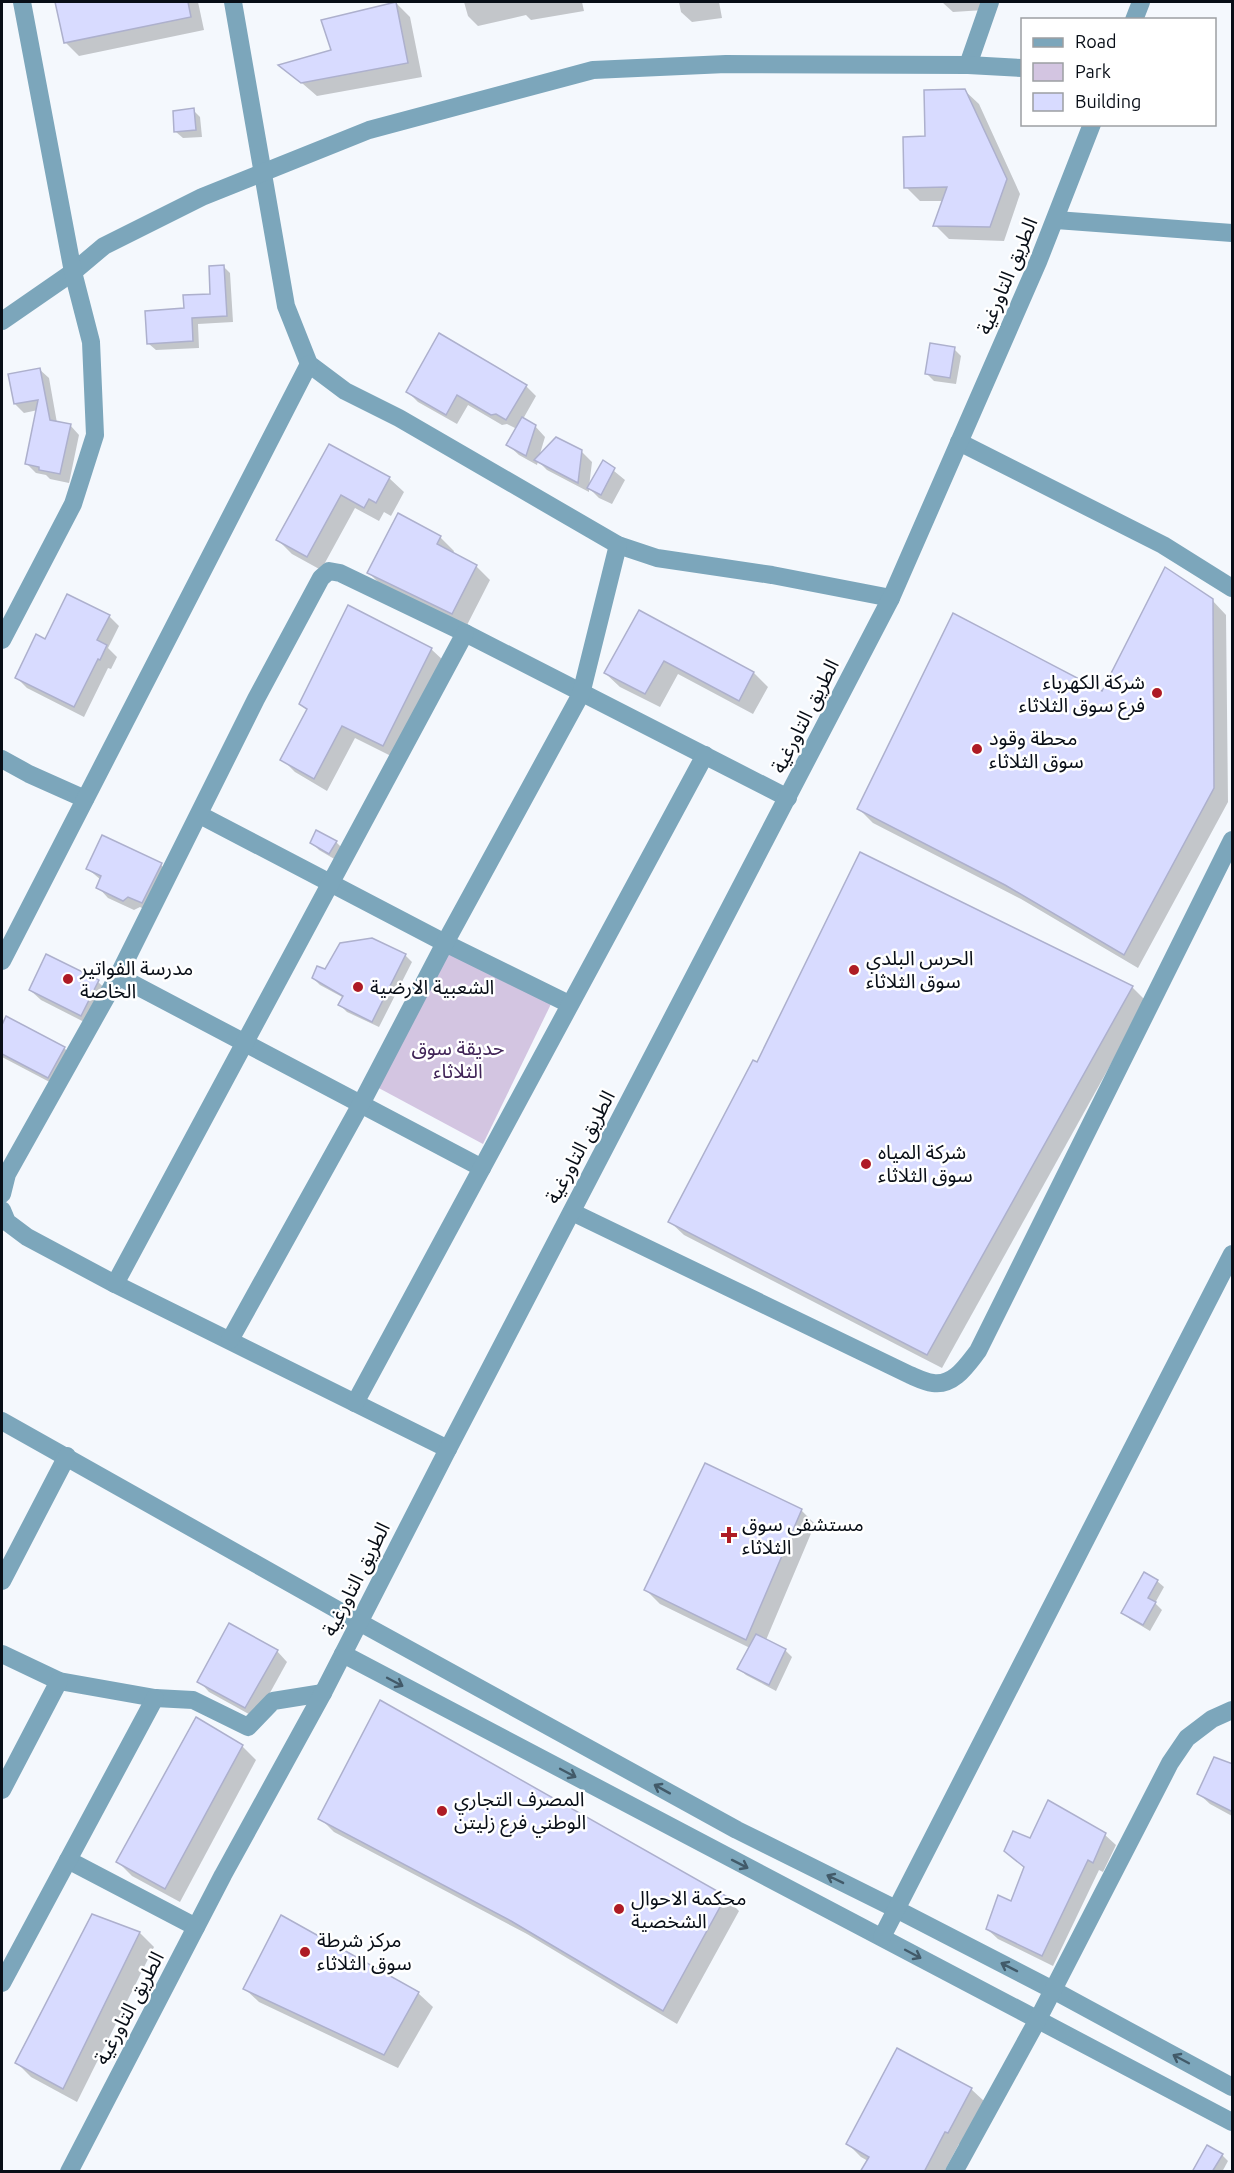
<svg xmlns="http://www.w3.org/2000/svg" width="1234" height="2173" font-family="Ubuntu,'Noto Sans Arabic',sans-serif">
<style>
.green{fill:#d3c5e1}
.shadow{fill:#0003}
.building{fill:#d8dbff;stroke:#adb0cd;stroke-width:1.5}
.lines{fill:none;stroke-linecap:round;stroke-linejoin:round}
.minor{stroke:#7ca6bb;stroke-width:18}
.oneway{stroke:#425a69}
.poi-dot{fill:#ae1b25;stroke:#fff;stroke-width:2}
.labels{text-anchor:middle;stroke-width:5;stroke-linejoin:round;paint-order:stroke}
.street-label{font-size:20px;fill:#080e17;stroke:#fff}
.poi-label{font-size:20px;fill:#080e17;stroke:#fff;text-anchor:start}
.park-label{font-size:20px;fill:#402457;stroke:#fff}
</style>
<rect width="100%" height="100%" fill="#f4f8fd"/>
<polygon class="green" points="449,948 551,1004 483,1144 375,1086"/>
<g class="shadow">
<polygon points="56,2 198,2 204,30 79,56 65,42"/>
<polygon points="464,2 582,2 584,11 531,20 526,15 478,26 468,16"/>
<polygon points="679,2 719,2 722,18 692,22 681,12"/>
<polygon points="942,2 988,2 984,10 953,12"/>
<polygon points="396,3 410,17 422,77 317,96 281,65 332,51"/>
<polygon points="964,90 979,104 1020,194 1004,241 949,239 935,225 944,201 920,201 906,187"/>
<polygon points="193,110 200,117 202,137 183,138 176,132"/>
<polygon points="223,266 230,273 233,322 198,324 199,348 156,350 149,344 186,310 212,295"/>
<polygon points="954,349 961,356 956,384 934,381 927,374"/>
<polygon points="39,369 49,378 57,423 70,425 79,435 69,483 50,479 46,475 36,473 26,463 38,410 24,413 15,404"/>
<polygon points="526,386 536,396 523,419 535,426 545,437 539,457 581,451 592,462 589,487 603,462 625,480 612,504 599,498 589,488 589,492 547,470 538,461 537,465 519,455 508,445 517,429 507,424 502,425 468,405 457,424 418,402 408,392"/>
<polygon points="330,446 389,478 404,492 391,516 384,512 379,521 355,508 321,570 292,554 278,540"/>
<polygon points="440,537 454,551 453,554 476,566 490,580 466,627 383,587 369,573"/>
<polygon points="1212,600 1226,615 1228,802 1138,968 1021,899 873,823 859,809 1103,693"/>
<polygon points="640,612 754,673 768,687 753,714 678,674 660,707 620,687 605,673"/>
<polygon points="109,616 119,626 108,648 117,657 111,669 108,668 84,717 27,688 17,678"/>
<polygon points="431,649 445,662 397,759 355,738 327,791 295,772 282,759 308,711 300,704"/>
<polygon points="317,832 336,842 343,849 336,860 319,850 312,843"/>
<polygon points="161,865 171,875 152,913 140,907 134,910 108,898 98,887 101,880 88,869"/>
<polygon points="405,955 412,962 379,1027 347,1012 340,1005 344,998 320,985 313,978 326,971"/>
<polygon points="47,956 98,982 109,992 92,1026 41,1000 30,990"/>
<polygon points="1132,987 1146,1001 942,1368 684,1235 669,1221 758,1064"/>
<polygon points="7,1018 64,1048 75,1058 59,1087 2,1057 2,1029"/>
<polygon points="801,1510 815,1524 766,1640 785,1650 792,1657 776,1691 746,1675 739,1669 750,1648 660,1604 646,1590"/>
<polygon points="1157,1581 1164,1587 1155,1603 1162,1610 1150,1631 1130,1619 1123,1613"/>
<polygon points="277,1651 287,1662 256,1718 209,1692 199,1681"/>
<polygon points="381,1702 725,1897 739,1911 677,2024 527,1934 334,1832 320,1818"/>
<polygon points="242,1746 256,1760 180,1902 132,1876 118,1862"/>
<polygon points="1232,1766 1232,1816 1210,1804 1199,1794"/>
<polygon points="1105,1835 1116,1845 1103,1872 1099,1870 1053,1966 998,1939 987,1929 1012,1903 1025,1868 1006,1851 1030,1840"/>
<polygon points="92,1916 140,1933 154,1947 77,2102 31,2077 17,2063"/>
<polygon points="244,1988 418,1993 433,2007 398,2068 259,2002"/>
<polygon points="971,2089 985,2102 962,2146 959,2144 944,2172 862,2172 868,2161 861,2157 848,2144"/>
<polygon points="1222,2155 1228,2161 1222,2172 1194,2172"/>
</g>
<g class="building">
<polygon points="55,2 188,2 191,17 64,43"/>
<polygon points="396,2 408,63 301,83 278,65 331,50 321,20"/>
<polygon points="965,89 1007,179 990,227 933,226 947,187 904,188 903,137 925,136 924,90"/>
<polygon points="194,108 196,130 174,132 173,111"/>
<polygon points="224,265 227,316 192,318 193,341 147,344 145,311 184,308 183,295 210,294 209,266"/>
<polygon points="439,333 527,385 506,420 496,414 491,415 457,395 446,415 406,392"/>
<polygon points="930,343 955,347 950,378 925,374"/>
<polygon points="40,368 50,420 71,424 60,474 39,470 39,467 25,464 38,400 14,404 8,374"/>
<polygon points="522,417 536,425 526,456 506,445"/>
<polygon points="556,437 582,450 578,483 534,460"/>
<polygon points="329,444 390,477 376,503 369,499 364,508 341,495 307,557 276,540"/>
<polygon points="603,460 615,468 601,495 587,488"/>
<polygon points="398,513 441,536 437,544 477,565 452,614 367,573"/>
<polygon points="1165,567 1213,599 1214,788 1124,955 1005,885 857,809 953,613 1102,691"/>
<polygon points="67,594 110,615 97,640 107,645 100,660 98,659 74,707 15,678 36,634 45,639"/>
<polygon points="348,605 432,648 383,746 342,726 314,779 280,760 307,709 299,704"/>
<polygon points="639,610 754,672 739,701 664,661 645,694 604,673"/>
<polygon points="316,830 337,841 329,854 310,843"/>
<polygon points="102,835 162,863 142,903 128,897 123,901 96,888 101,876 86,869"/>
<polygon points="860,852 1133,986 927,1355 668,1222 753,1060 757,1062"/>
<polygon points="372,938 406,954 372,1022 338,1005 343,996 312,978 317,966 325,969 340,943"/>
<polygon points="46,954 99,980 81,1016 29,990"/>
<polygon points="6,1016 65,1047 48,1078 2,1054 2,1025"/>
<polygon points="705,1463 802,1509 746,1640 644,1590"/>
<polygon points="1144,1572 1158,1580 1148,1598 1156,1602 1143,1625 1121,1613"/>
<polygon points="229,1623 278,1650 245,1708 197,1682"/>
<polygon points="756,1634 786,1649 769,1685 737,1669"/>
<polygon points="380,1700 726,1896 663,2011 511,1921 318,1819"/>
<polygon points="196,1717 243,1745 165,1889 116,1862"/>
<polygon points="1214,1757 1233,1764 1233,1812 1197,1794"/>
<polygon points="1048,1800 1106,1833 1093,1863 1088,1860 1042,1956 986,1929 998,1895 1011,1901 1024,1867 1004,1851 1013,1831 1030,1838"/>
<polygon points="92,1914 140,1932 63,2089 15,2063"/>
<polygon points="281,1915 419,1992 384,2055 243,1989"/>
<polygon points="897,2048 972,2088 948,2133 945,2132 924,2172 860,2172 869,2157 846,2144"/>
<polygon points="1207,2145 1223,2154 1212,2172 1192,2172"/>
</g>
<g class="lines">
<g class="minor">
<polyline points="233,2 286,306 309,364 345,391 399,418 618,545 657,558 772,575 891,598"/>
<polyline points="1134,20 1141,2"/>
<polyline points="968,65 990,2"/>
<polyline points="1056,220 1232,233"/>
<polyline points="2,321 73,272 104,246 202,197 369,130 593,70 726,64 968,65 1022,68"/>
<polyline points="959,442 1163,545 1232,588"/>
<polyline points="2,640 73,504 95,435 91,342 73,272 22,2"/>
<polyline points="2,759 29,774 85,799"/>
<polyline points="200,815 445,943 569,1004"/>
<polyline points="2,961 309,364"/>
<polyline points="118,976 482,1168"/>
<polyline points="2,1194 7,1174 118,976 256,699 321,578 329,571 340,573 465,633 788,798"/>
<polyline points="2,1210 7,1222 27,1237 115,1284 448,1449"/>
<path d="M 572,1212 L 910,1375 C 917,1378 925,1382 933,1383 C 954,1386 967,1365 978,1351 L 1232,840"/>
<polyline points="115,1284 465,633"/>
<polyline points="230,1340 361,1104 445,943 581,694 618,545"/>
<polyline points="355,1403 705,755"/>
<polyline points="2,1421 359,1622 737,1830 896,1909 1053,1990 1232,2087"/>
<polyline points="2,1581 67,1456"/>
<polyline points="2,1654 59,1681 155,1698 193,1700 248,1727 273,1701 323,1693"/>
<polyline points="343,1654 1232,2122"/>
<polyline points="2,1790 59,1681"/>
<polyline points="68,1860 196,1927"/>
<polyline points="882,1937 1232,1254"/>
<polyline points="2,1983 155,1698"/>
<polyline points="69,2172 223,1875 323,1693 448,1449 891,598 1038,262 1092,124"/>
<polyline points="954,2172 1037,2021 1170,1763 1187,1738 1212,1719 1232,1710"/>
</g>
</g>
<defs><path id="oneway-shaft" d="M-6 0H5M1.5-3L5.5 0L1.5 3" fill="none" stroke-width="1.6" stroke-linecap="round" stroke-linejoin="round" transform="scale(1.5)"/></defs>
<g class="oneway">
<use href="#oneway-shaft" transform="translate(395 1682) rotate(28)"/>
<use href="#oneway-shaft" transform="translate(568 1773) rotate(28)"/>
<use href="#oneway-shaft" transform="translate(662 1789) rotate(-151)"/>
<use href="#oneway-shaft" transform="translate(740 1864) rotate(27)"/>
<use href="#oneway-shaft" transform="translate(835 1879) rotate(-154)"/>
<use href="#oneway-shaft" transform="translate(913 1954) rotate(28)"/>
<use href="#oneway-shaft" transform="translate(1009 1967) rotate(-153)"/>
<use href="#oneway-shaft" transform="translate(1181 2059) rotate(-152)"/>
</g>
<g class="poi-dot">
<circle cx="1157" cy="693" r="6"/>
<circle cx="977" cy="749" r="6"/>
<circle cx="854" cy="970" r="6"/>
<circle cx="68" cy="979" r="6"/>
<circle cx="358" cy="987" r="6"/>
<circle cx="866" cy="1164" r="6"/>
<path d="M726 1526h6v6h6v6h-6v6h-6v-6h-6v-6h6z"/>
<circle cx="442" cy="1811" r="6"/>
<circle cx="619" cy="1909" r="6"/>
<circle cx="305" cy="1952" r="6"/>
</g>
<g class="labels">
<g class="street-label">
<text transform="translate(1007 276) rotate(-67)" y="7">الطريق التاورغية</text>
<text transform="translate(805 716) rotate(-63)" y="7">الطريق التاورغية</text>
<text transform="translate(580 1147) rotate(-62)" y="7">الطريق التاورغية</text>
<text transform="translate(356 1579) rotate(-63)" y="7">الطريق التاورغية</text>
<text transform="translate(129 2008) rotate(-62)" y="7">الطريق التاورغية</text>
</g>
<g class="poi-label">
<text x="1145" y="689" text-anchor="end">شركة الكهرباء<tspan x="1145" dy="23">فرع سوق الثلاثاء</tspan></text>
<text x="989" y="745">محطة وقود<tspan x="989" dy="23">سوق الثلاثاء</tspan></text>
<text x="866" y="965">الحرس البلدي<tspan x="866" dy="23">سوق الثلاثاء</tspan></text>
<text x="80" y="975">مدرسة الفواتير<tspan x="80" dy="23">الخاصة</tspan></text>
<text x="370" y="994">الشعبية الارضية</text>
<text x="878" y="1159">شركة المياه<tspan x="878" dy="23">سوق الثلاثاء</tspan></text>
<text x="742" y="1531">مستشفى سوق<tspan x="742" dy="23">الثلاثاء</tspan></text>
<text x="454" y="1806">المصرف التجاري<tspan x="454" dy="23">الوطني فرع زليتن</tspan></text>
<text x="631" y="1905">محكمة الاحوال<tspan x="631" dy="23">الشخصية</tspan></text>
<text x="317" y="1947">مركز شرطة<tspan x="317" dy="23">سوق الثلاثاء</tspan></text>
</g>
<g class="park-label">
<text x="458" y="1055">حديقة سوق<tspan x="458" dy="23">الثلاثاء</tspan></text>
</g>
</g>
<rect width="1234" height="2173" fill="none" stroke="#080e17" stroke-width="6"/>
<rect x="1021" y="18" width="195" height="108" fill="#ffffff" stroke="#9c9fa2" stroke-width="1.5"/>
<rect x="1033" y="38" width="30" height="9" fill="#7ca6bb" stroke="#9c9fa2" stroke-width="1.5"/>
<text x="1075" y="48" font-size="18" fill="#080e17">Road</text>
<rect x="1033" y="63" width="30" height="18" fill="#d3c5e1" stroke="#9c9fa2" stroke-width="1.5"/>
<text x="1075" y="78" font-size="18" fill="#080e17">Park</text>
<rect x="1033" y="93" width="30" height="18" fill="#d8dbff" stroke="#9c9fa2" stroke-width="1.5"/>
<text x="1075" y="108" font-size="18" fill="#080e17">Building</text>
</svg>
